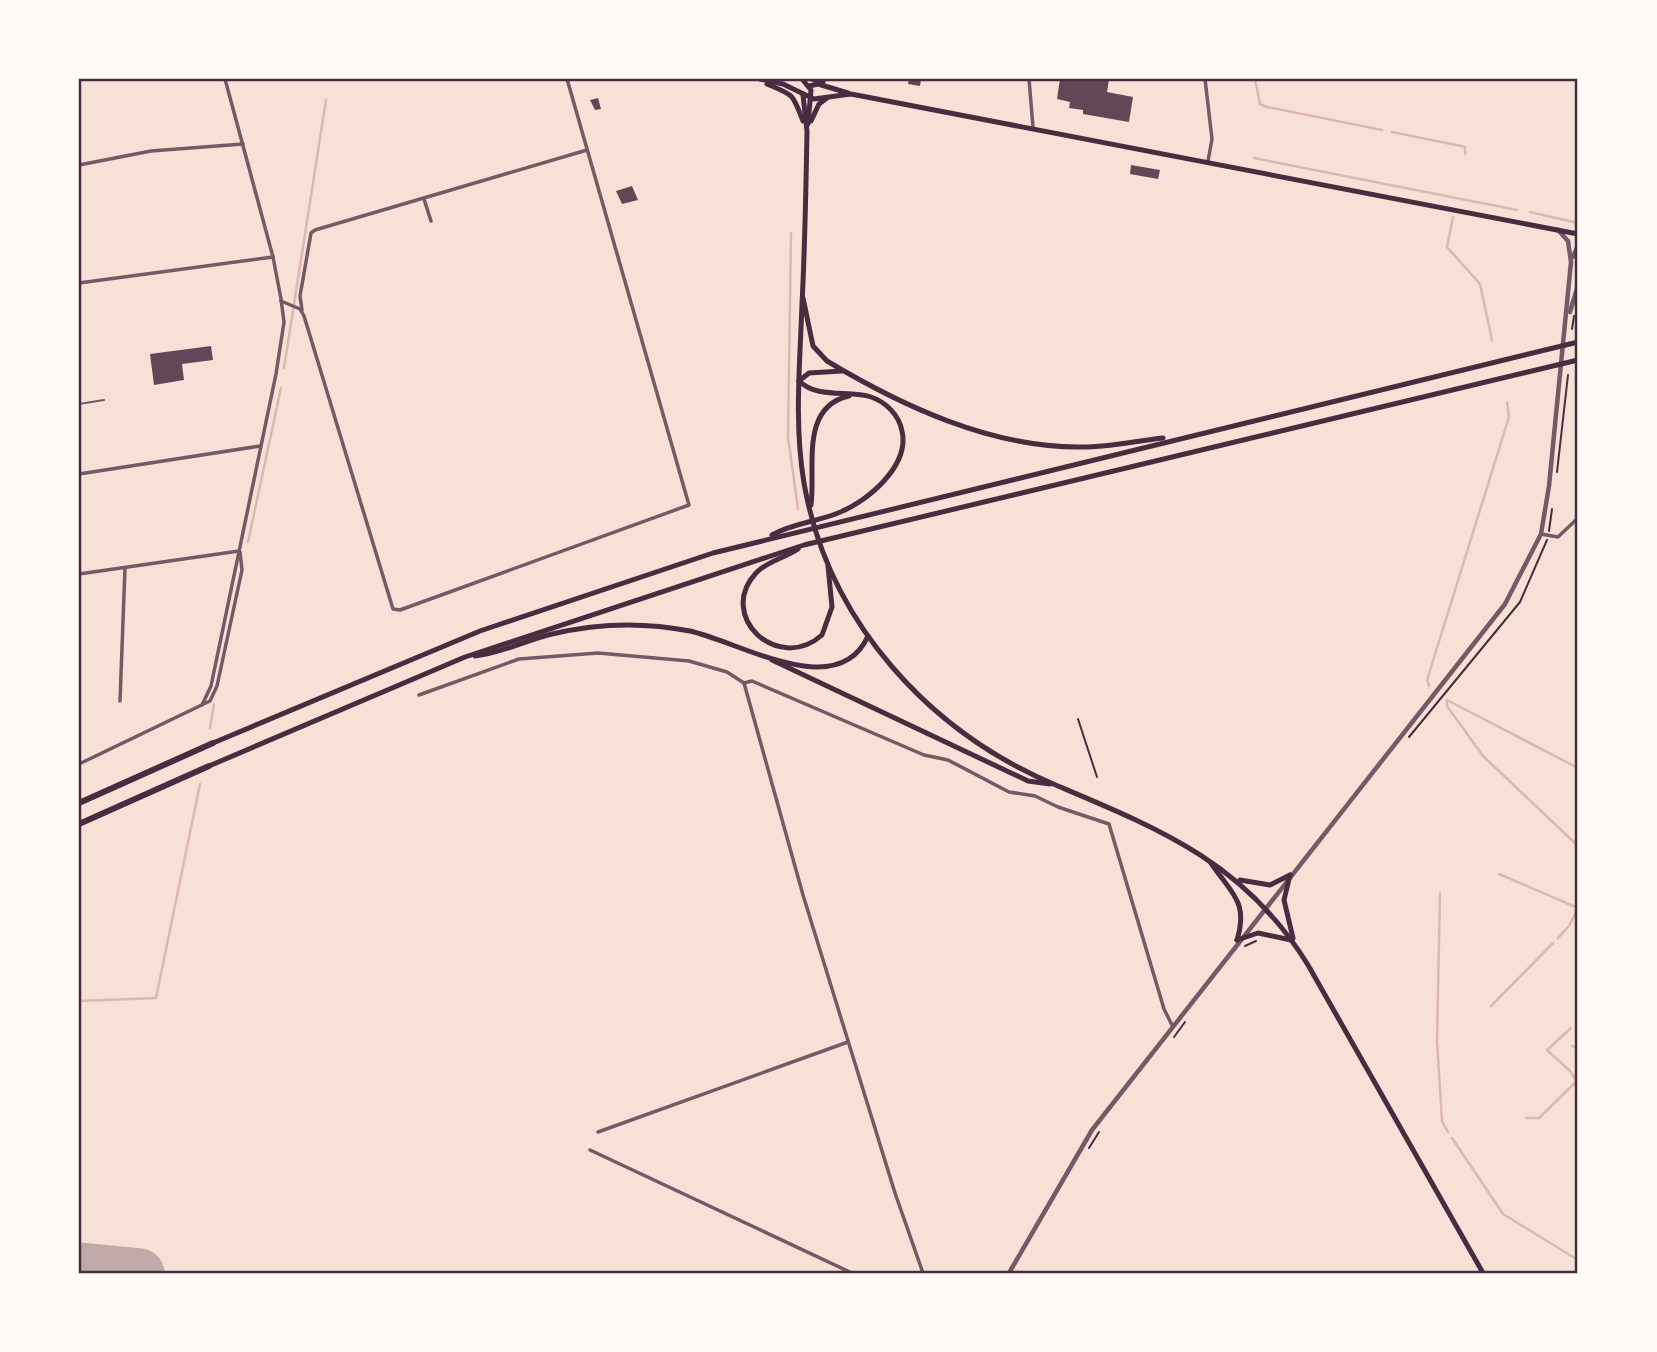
<svg xmlns="http://www.w3.org/2000/svg" width="1657" height="1352" font-family="'Source Serif 4',serif">
<style>
.lines{fill:none;stroke-linecap:round;stroke-linejoin:round}
.stream{stroke:#dcb8b0;stroke-width:2.5}
.runway{stroke:#c3aaaa;stroke-width:49}
.building{fill:#644757}
.path{stroke:#4a2c40;stroke-width:2}
.service{stroke:#755966;stroke-width:2}
.minor{stroke:#755966;stroke-width:3.5}
.tertiary{stroke:#755966;stroke-width:4.5}
.primary{stroke:#4a2c40;stroke-width:5}
.motorway{stroke:#4a2c40;stroke-width:6}
.neatline{fill:none;stroke:#4a2c40;stroke-width:2.5}
</style>
<rect width="100%" height="100%" fill="#f7e1d7"/>
<g class="lines">
<g class="stream">
<polyline points="1255,79 1260,104 1267,107 1382,130"/>
<polyline points="1392,132 1461,146 1465,147 1465,154"/>
<polyline points="1254,158 1517,210"/>
<polyline points="1530,212 1578,223"/>
<polyline points="1453,217 1447,247 1480,284 1492,340"/>
<polyline points="791,233 788,437 798,509"/>
<polyline points="284,368 326,100"/>
<polyline points="248,542 281,388"/>
<polyline points="1429,686 1427,680 1509,417 1507,402"/>
<polyline points="1447,700 1447,706 1483,756 1578,846"/>
<polyline points="1447,700 1578,768"/>
<polyline points="210,728 214,704"/>
<polyline points="1499,874 1578,908"/>
<polyline points="1440,893 1437,1041 1442,1121 1448,1132"/>
<polyline points="1558,938 1569,926 1578,908"/>
<polyline points="79,1001 156,998 200,784"/>
<polyline points="1491,1006 1553,943"/>
<polyline points="1571,1028 1547,1050 1570,1071 1578,1084"/>
<polyline points="1572,1046 1578,1048"/>
<polyline points="1578,1080 1578,1079"/>
<polyline points="1526,1118 1539,1118 1575,1083"/>
<polyline points="1452,1138 1503,1214 1578,1260"/>
</g>
<polyline class="runway" points="79,1267 140,1273"/>
</g>
<g class="building">
<polygon points="909,79 921,79 920,86 908,84"/>
<polygon points="1060,79 1109,79 1107,92 1133,97 1129,122 1083,114 1083,110 1069,108 1070,102 1057,99"/>
<polygon points="598,98 601,109 595,110 590,100"/>
<polygon points="1131,165 1160,170 1158,179 1130,174"/>
<polygon points="632,186 638,200 622,204 616,191"/>
<polygon points="211,346 213,360 182,364 184,380 154,385 150,354"/>
</g>
<g class="lines">
<g class="path">
<polyline points="1572,329 1574,316"/>
<polyline points="1557,472 1568,375"/>
<polyline points="1549,531 1552,509"/>
<polyline points="1078,719 1097,777"/>
<polyline points="1409,737 1520,602 1547,540"/>
<polyline points="1245,946 1256,941"/>
<polyline points="1174,1037 1185,1022"/>
<polyline points="1089,1148 1099,1132"/>
</g>
<polyline class="service" points="79,404 104,400"/>
<g class="minor">
<polyline points="1029,79 1033,127"/>
<polyline points="1205,79 1212,139 1208,161"/>
<polyline points="1577,79 1578,105"/>
<polyline points="79,165 151,151 243,144"/>
<polyline points="424,199 431,221"/>
<polyline points="79,283 273,257"/>
<polyline points="281,301 300,309 304,316 393,609 400,610 689,505 567,79"/>
<polyline points="302,310 300,296 311,233 315,230 587,150"/>
<polyline points="79,474 260,446"/>
<polyline points="1541,534 1558,537 1578,518"/>
<polyline points="79,574 239,551"/>
<polyline points="744,683 803,895 895,1193 923,1273"/>
<polyline points="744,683 752,681 924,755 948,760 1009,792 1035,796 1058,807 1109,824 1164,1009 1172,1025"/>
<polyline points="419,695 519,659 598,653 689,661 727,672 744,683"/>
<polyline points="120,701 125,568"/>
<polyline points="202,705 211,686 276,374 284,322 281,299 273,257 225,79"/>
<polyline points="79,764 210,701 217,686 242,570 240,552"/>
<polyline points="598,1132 848,1042"/>
<polyline points="590,1150 852,1273"/>
</g>
<g class="tertiary">
<polyline points="1573,257 1578,245"/>
<polyline points="1570,312 1578,285"/>
<polyline points="1009,1273 1092,1130 1505,604 1541,534 1549,486 1571,262 1568,241 1558,230"/>
</g>
<g class="primary">
<polyline points="760,79 783,84 814,99 851,94 1578,234"/>
<polyline points="802,79 811,90 808,124"/>
<polyline points="812,79 823,82"/>
<path d="M 767,84 C 795,96 792,93 803,121"/>
<polyline points="809,86 818,84 848,93"/>
<path d="M 803,95 L 807,131 C 806,188 805,246 802,304 C 800,363 794,424 804,483 C 828,622 930,733 1058,786 C 1162,830 1246,864 1308,965 L 1483,1273"/>
<polyline points="811,121 819,104 827,98"/>
<path d="M 803,298 L 813,346 L 827,361 C 902,406 990,447 1078,447 C 1107,448 1135,441 1163,438"/>
<polyline points="799,381 809,373 842,371"/>
<path d="M 811,505 C 816,469 799,407 849,396"/>
<path d="M 772,535 C 793,523 816,522 838,513 C 867,502 910,466 902,431 C 899,415 886,402 871,397 C 849,390 817,399 799,381"/>
<path d="M 798,549 C 785,558 767,561 756,573 C 716,616 778,674 822,635 L 832,607 L 828,566"/>
<path d="M 475,656 C 503,653 526,640 552,634 C 598,623 644,622 690,631 C 740,642 838,703 868,636"/>
<polyline points="772,660 1028,781 1050,784"/>
<polyline points="213,743 480,631 713,553 1578,342"/>
<polyline points="209,766 465,657 804,545 1578,360"/>
<path d="M 1211,863 C 1231,893 1249,902 1237,940"/>
<polyline points="1290,875 1284,900 1293,938"/>
<polyline points="1240,880 1270,885 1290,875"/>
<polyline points="1237,940 1258,933 1291,940"/>
</g>
<g class="motorway">
<polyline points="79,803 213,743"/>
<polyline points="79,824 209,766"/>
</g>
</g>
<rect width="1657" height="1352" fill="none" stroke="#fffaf5" stroke-width="161"/>
<rect x="80" y="80" width="1496" height="1192" class="neatline"/>
</svg>
